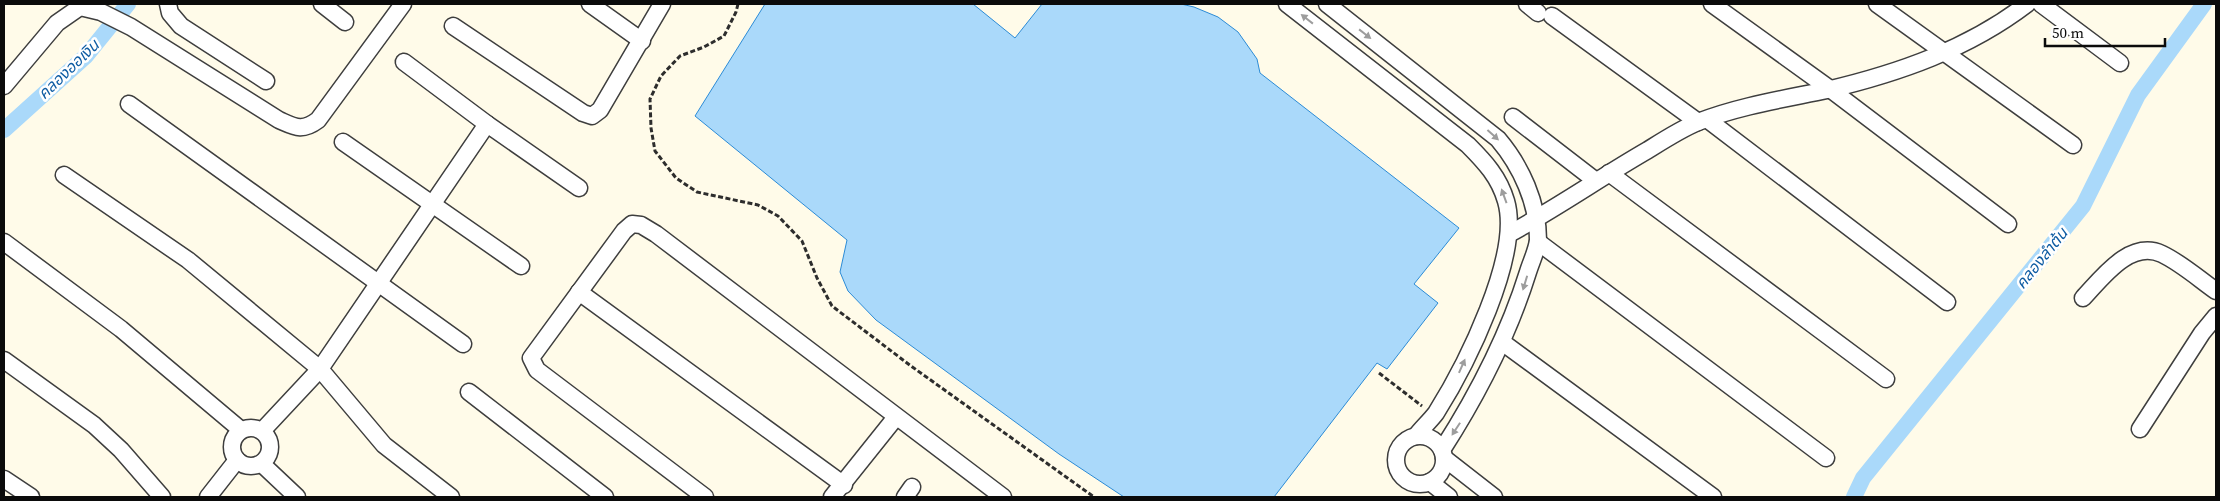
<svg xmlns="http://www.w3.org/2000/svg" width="2220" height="501" font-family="'Source Serif 4','Noto Sans Thai',serif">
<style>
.water{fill:#aad9fa;stroke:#2c8bd6}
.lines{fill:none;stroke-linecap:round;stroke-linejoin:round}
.canal{stroke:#aad9fa;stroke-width:16}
.minor-casing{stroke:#3e3e3e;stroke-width:19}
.path{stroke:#2d2d2d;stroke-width:3;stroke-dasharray:5 2.5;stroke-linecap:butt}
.minor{stroke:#fff;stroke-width:16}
.oneway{fill:#9d9d9d}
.labels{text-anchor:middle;stroke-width:5;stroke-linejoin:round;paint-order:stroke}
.water-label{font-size:16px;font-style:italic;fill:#0e5ca3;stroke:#fff}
</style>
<rect width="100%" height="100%" fill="#fffbe9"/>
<polygon class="water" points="765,4 973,4 1015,38 1042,4 1181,4 1194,7 1218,17 1238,32 1257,59 1260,73 1459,228 1414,284 1438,303 1387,369 1377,363 1274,497 1124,497 1059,454 876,320 848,291 840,272 847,240 695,116"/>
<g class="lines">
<g class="canal">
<polyline points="4,130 86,56 128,4"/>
<polyline points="1854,497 1863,478 2083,206 2138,95 2204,4"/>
</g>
<defs>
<g id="minor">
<polyline points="168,4 170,13 181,26 266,81"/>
<polyline points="322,4 345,22"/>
<polyline points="590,4 642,41"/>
<path d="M 1287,4 L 1468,145 C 1485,162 1499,177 1506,201 C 1522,255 1465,367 1436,413 C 1430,421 1422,428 1416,436"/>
<path d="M 1327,4 L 1498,139 C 1521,166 1538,203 1538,240 C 1537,250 1531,262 1528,272 C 1508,336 1478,394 1442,450"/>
<polyline points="1527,4 1538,13"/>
<polyline points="1712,4 1830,89 2008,224"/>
<polyline points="1877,4 2073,145"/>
<polyline points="2041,4 2120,63"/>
<polyline points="1552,16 1698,122"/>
<polyline points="453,26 583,113 592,116 600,110 662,4"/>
<polyline points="404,62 487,124"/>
<path d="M 4,86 L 57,23 L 80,7 L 101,12 L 131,27 L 279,120 C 295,127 302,132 318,120 L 403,4"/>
<polyline points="129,104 463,344"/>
<polyline points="1513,117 1596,181"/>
<polyline points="1708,120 1947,302"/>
<polyline points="343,142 521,266"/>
<polyline points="1609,173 1886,379"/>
<polyline points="64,175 188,260 320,369 384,445 451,497"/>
<path d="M 1509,234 C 1557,208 1601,177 1648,150 C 1664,140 1681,129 1698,122 C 1739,106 1784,99 1827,90 C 1899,73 1968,49 2027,4"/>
<polyline points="4,242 121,329 241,430"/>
<polyline points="1538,242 1826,458"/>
<polyline points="579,292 844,485"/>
<path d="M 2083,298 C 2102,278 2130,239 2162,254 C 2181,263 2199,279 2216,291"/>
<polyline points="1502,342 1713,497"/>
<polyline points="4,360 94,425 121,450 162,497"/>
<polyline points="469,392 605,497"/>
<circle cx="251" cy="447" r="19"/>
<polyline points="2140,429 2202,333 2216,316"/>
<polyline points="262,431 320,369 487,124 579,188"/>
<circle cx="1420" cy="460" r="24"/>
<polyline points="1444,458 1494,497"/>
<polyline points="262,464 297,497"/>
<polyline points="4,479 31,497"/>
<polyline points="1430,482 1449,497"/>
<polyline points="208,497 237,460"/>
<polyline points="705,497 537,370 531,358 624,231 632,224 641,225 656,234 1003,497"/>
<polyline points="832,497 896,417"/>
<polyline points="905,497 912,487"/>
</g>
</defs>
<use href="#minor" class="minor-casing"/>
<g class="path">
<polyline points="738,4 736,12 724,36 704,47 680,56 661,76 650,99 651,128 655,151 676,178 697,192 758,205 778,216 802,241 817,278 832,306 911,366 1094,497"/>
<polyline points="1379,373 1422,406"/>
</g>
<use href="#minor" class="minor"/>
</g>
<defs><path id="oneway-solid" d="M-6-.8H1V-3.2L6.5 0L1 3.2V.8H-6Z" transform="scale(1.25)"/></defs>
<g class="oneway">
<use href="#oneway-solid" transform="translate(1307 19) rotate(-142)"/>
<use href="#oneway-solid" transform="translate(1365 34) rotate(38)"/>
<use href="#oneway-solid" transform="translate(1493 135) rotate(42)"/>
<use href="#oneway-solid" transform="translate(1504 196) rotate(-110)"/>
<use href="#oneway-solid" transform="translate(1525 283) rotate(107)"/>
<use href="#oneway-solid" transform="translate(1462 366) rotate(-66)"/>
<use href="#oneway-solid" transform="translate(1456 429) rotate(123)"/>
</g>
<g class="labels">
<g class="water-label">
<text transform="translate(68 69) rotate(-44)" y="6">คลองออเงิน</text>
<text transform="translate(2041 258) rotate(-51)" y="6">คลองลำต้น</text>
</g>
</g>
<rect width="2220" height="501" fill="none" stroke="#0b0b0b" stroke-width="10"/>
<path d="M2045 38v8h120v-8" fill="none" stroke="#0b0b0b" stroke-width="2.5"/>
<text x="2052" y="38" font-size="15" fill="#0b0b0b" stroke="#ffffff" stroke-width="4" paint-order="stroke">50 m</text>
</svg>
